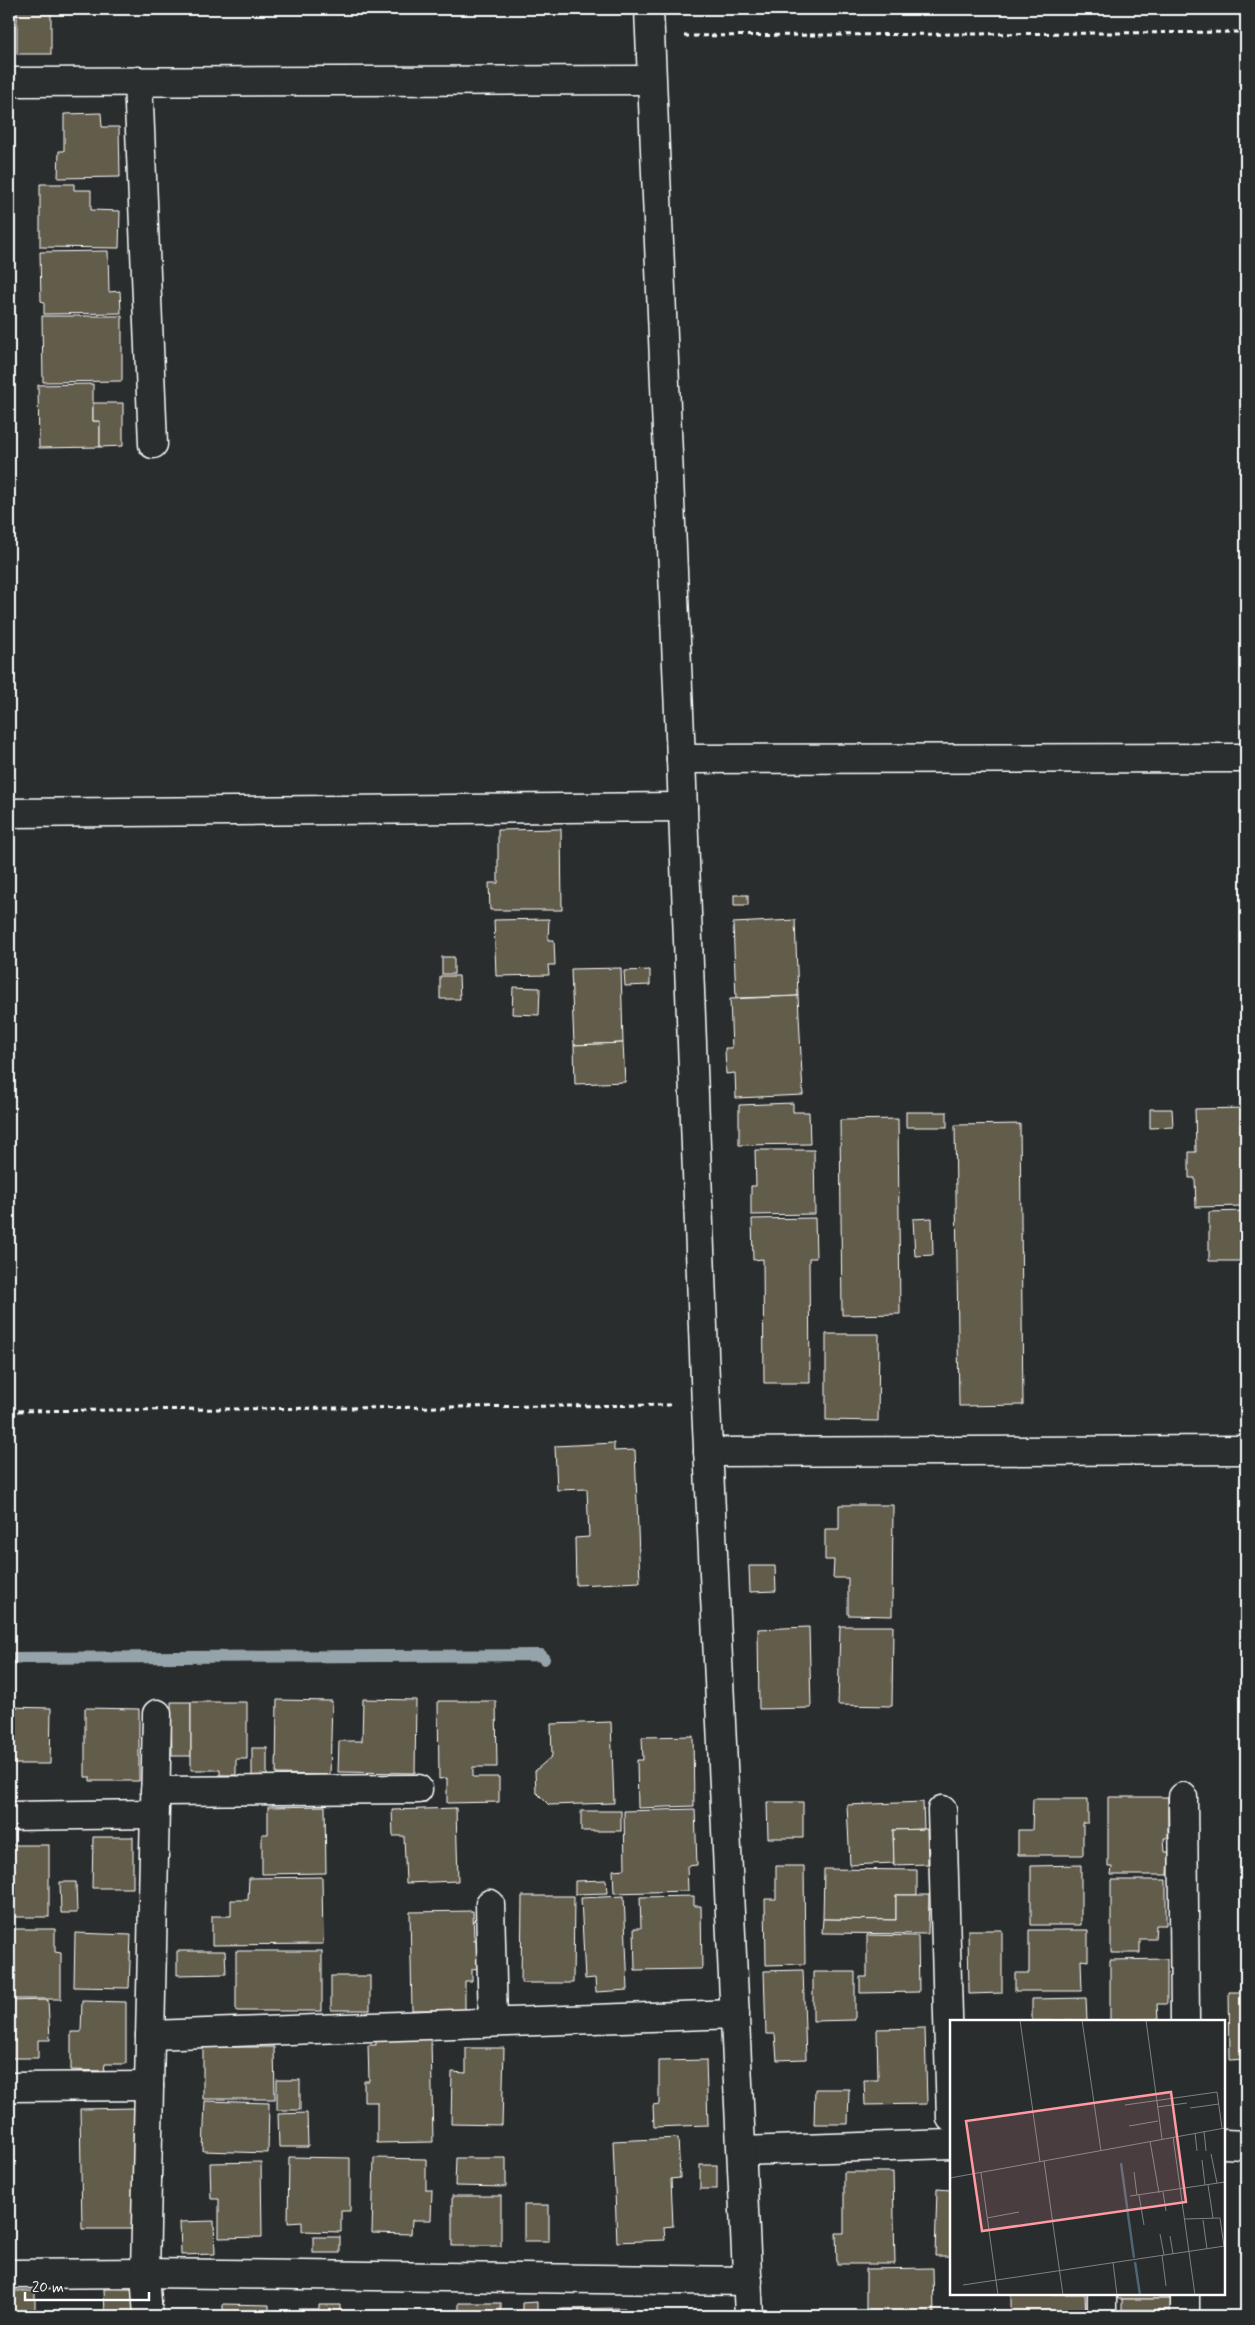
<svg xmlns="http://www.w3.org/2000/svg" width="1255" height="2325" font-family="Mynerve,sans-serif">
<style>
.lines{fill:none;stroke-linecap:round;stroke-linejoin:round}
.stream{stroke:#95a3ab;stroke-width:12}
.building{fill:#625b4b;stroke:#fff}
.minor-casing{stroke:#fff;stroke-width:31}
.tertiary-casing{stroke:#fff;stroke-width:31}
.path{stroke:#fff;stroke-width:3;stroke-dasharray:5 4;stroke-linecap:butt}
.minor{stroke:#2a2d2e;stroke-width:28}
.tertiary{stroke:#2a2d2e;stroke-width:28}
.inset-river{fill:none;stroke:#4e6573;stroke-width:2.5}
.inset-road{fill:none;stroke:#7f8182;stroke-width:1}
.view{fill:#ff9aa2;fill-opacity:0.15;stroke:#ff9aa2;stroke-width:2.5}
.inset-edge{fill:none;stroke:#fff;stroke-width:2.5}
</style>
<rect width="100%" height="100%" fill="#2a2d2e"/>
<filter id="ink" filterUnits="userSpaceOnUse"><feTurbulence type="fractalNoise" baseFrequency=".02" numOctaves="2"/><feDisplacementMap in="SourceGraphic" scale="10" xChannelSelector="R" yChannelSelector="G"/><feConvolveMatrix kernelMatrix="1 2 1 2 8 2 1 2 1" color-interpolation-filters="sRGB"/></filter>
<g filter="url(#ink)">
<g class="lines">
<polyline class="stream" points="9,1658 541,1655 544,1659"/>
</g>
<g class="building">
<rect x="17" y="9" width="34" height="45"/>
<polygon points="101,113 102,127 119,127 120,177 58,178 59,151 64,151 64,114"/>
<polygon points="40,184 74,184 74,190 91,190 91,210 120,211 119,248 40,247"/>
<polygon points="108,251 109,292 120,291 121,313 44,314 44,302 41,301 40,252"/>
<polygon points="42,316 122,316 122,381 43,382"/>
<polygon points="93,384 93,421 100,421 100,447 39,448 38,385"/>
<polygon points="93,403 123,403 123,446 100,447 100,421 93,421"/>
<polygon points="561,829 562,910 490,910 489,883 498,883 498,830"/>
<rect x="734" y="895" width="14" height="10"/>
<polygon points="549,919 548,940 554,940 555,965 548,965 549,975 496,976 494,920"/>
<polygon points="795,920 798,996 736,998 733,923"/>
<rect x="442" y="957" width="12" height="17"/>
<polygon points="621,968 623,1043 574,1045 571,969"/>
<polygon points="650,970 650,985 625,986 624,971"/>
<polygon points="440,976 459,976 460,999 440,999"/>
<polygon points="513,987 540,988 539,1015 512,1014"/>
<polygon points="798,996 803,1095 736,1098 735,1073 726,1074 725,1048 732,1048 730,999"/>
<polygon points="623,1043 625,1082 575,1084 574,1045"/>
<polygon points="793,1103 793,1112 809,1112 810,1144 739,1145 739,1105"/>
<polygon points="1246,1108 1246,1206 1196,1207 1195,1178 1189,1178 1189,1152 1196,1152 1195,1109"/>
<polygon points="1150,1109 1172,1109 1173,1127 1150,1128"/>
<rect x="906" y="1112" width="41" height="15"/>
<polygon points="898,1119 900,1314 842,1315 840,1120"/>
<polygon points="1020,1124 1023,1405 959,1406 955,1125"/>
<polygon points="755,1150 814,1150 815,1214 751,1215 751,1186 756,1186"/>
<polygon points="1246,1211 1246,1261 1209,1261 1209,1212"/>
<polygon points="815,1218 816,1258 809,1258 810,1383 764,1383 763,1259 753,1260 752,1219"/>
<polygon points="932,1218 933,1255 915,1256 913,1219"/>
<polygon points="826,1334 879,1334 878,1421 826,1420"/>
<polygon points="614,1443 614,1451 635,1450 640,1582 576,1585 575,1538 589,1537 587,1489 557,1490 555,1446"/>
<polygon points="839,1505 893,1505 892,1616 848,1615 848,1578 833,1578 834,1560 825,1560 825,1529 839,1529"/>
<polygon points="749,1566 775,1566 776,1591 750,1592"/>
<polygon points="840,1626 893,1626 892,1706 838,1705"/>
<polygon points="809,1627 811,1708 759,1709 758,1629"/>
<polygon points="363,1699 416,1700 415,1773 338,1772 339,1741 362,1741"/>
<polygon points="277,1700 332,1701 330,1775 276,1774"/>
<polygon points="438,1701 496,1701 497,1767 473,1767 473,1777 499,1777 499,1802 447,1803 447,1778 439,1779"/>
<polygon points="171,1702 191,1702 191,1756 172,1756"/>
<polygon points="191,1702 247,1702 247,1759 236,1759 236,1775 220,1775 220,1770 191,1770"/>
<polygon points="9,1707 51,1708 50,1764 9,1764"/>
<polygon points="85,1708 139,1709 139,1781 90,1781 90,1777 85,1777"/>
<polygon points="611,1722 614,1803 549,1805 536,1792 535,1771 552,1756 551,1724"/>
<polygon points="693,1736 694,1806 638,1808 637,1760 643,1760 642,1737"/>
<rect x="252" y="1748" width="15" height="30"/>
<polygon points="1108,1797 1168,1797 1168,1838 1164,1838 1165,1852 1169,1852 1168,1875 1111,1875 1112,1867 1108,1867"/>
<polygon points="1033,1799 1088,1799 1088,1823 1083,1823 1083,1855 1018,1855 1018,1830 1032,1830"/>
<polygon points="767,1802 803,1802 803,1838 768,1838"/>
<polygon points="923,1802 924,1829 893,1830 894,1863 850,1865 847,1805"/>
<polygon points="325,1806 326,1873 262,1874 262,1834 268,1834 268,1807"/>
<polygon points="456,1808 458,1881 406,1883 404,1836 393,1836 392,1810"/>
<polygon points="695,1809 697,1865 687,1866 688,1891 614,1893 613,1870 625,1869 624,1811"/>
<rect x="581" y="1811" width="40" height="20"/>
<polygon points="927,1829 928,1864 894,1865 893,1830"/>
<polygon points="93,1837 133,1837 133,1888 92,1888"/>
<rect x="9" y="1845" width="40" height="72"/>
<polygon points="1081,1865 1081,1925 1031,1925 1031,1866"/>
<polygon points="776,1866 804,1866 805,1964 766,1965 765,1899 776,1899"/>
<polygon points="824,1869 917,1870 917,1895 896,1895 896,1920 823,1919"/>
<polygon points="322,1877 323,1944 212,1945 212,1916 231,1916 231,1900 248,1900 249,1878"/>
<polygon points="606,1880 607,1893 575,1894 575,1881"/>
<polygon points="1111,1880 1166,1880 1166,1925 1156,1925 1155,1939 1140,1939 1140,1953 1111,1953"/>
<polygon points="60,1882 76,1882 77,1913 61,1913"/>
<polygon points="896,1895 929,1895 928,1934 822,1933 823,1919 896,1920"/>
<polygon points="522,1896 574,1896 573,1983 521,1983"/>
<polygon points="624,1896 628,1990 596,1992 595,1978 585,1979 581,1898"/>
<polygon points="694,1896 694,1906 701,1906 702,1969 635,1970 634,1928 641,1928 640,1897"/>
<polygon points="473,1911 474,1941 481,1941 481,1968 472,1969 472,1981 465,1981 465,2010 412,2010 410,1912"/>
<polygon points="9,1929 55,1929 55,1952 61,1953 61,1999 9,1999"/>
<polygon points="968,1930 1002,1930 1002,1993 969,1994"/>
<polygon points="1029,1930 1088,1930 1088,1961 1081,1960 1082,1991 1015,1991 1015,1973 1029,1973"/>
<polygon points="75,1933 131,1935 129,1988 74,1987"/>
<polygon points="867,1935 918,1936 919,1992 860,1993 860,1977 867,1977"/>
<polygon points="177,1951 225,1951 226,1974 177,1975"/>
<rect x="236" y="1951" width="86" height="60"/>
<polygon points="1167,1959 1167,2004 1157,2004 1158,2019 1110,2020 1110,1960"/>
<polygon points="803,1970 806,2059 777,2060 775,2034 766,2034 764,1971"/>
<polygon points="813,1972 855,1972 855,2020 813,2021"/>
<rect x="331" y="1976" width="39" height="34"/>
<polygon points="1229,1992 1246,1992 1246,2059 1230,2060"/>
<polygon points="1086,1998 1087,2021 1032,2021 1032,1999"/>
<polygon points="48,2000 50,2040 38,2040 38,2058 9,2058 9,2001"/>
<polygon points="82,2001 126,2002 126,2064 105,2064 104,2071 71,2070 71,2032 81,2032"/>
<polygon points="925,2028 927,2104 865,2105 864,2080 878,2080 877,2029"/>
<polygon points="376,2039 431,2039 433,2142 377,2143 377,2102 364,2102 364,2081 369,2081 368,2045 376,2045"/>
<polygon points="203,2047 274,2047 275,2099 203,2099"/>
<polygon points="466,2048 504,2048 502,2125 451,2124 452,2072 466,2073"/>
<polygon points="706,2060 708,2125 654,2127 653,2105 659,2104 659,2061"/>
<rect x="277" y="2080" width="23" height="30"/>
<polygon points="1246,2082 1246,2120 1241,2120 1240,2083"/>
<polygon points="815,2089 849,2089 848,2124 814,2124"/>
<polygon points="205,2101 269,2103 268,2153 203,2151"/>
<polygon points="135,2108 137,2229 82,2229 80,2109"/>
<polygon points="307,2113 308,2147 279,2147 278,2114"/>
<polygon points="678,2138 680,2178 671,2179 673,2226 664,2227 665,2240 617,2242 613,2141"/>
<polygon points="289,2157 350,2158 350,2211 341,2211 341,2232 302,2231 302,2222 288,2223"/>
<polygon points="374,2158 426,2159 426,2190 432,2190 431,2220 412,2220 411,2234 372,2233"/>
<polygon points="456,2158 506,2158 506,2187 455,2186"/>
<polygon points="261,2162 262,2237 219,2238 219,2199 211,2199 210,2163"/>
<rect x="700" y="2165" width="17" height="24"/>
<polygon points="844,2172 893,2172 895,2264 837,2264 836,2233 844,2233"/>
<polygon points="937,2189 951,2190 951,2256 935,2256"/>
<rect x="452" y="2196" width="49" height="50"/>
<rect x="524" y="2205" width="25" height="36"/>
<polygon points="214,2221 215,2254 181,2255 180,2222"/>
<rect x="313" y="2237" width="27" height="16"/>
<polygon points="933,2268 934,2316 866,2316 866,2269"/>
<polygon points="104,2289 139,2289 139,2316 105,2316"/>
<rect x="9" y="2291" width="26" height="25"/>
<polygon points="1011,2294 1085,2294 1086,2316 1011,2316"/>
<polygon points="1117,2294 1181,2294 1181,2299 1118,2299"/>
<polygon points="1122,2299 1181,2299 1178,2310 1122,2310"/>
<polygon points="537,2302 537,2316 522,2316 522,2303"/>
<rect x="459" y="2303" width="42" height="13"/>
<polygon points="223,2304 269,2305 269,2316 223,2316"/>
<polygon points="319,2305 340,2305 340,2316 298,2316 298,2309 319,2309"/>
<polygon points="625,2308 625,2316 559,2316 559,2309"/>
<rect x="1122" y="2310" width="56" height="6"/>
</g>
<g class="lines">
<defs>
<g id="minor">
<polyline points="138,81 153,444"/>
<polyline points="9,82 651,80"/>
<polyline points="681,759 1246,758"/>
<polyline points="9,813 683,807"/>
<polyline points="708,1452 1246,1450"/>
<polyline points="155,1791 418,1789"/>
<polyline points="1183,1797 1185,2021"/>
<polyline points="942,1810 951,2118"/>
<polyline points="9,1816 154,1814"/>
<polyline points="490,1904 493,2022"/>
<polyline points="150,2035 735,2014"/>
<polyline points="9,2087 149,2086"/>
<polyline points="1224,2144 1246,2145"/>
<polyline points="742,2151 951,2144"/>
<polyline points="9,2274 145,2273 748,2281"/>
<polyline points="148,2316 145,2273 157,1714"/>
<polyline points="1102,2316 1102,2294"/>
<polyline points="1185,2316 1185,2294"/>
</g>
<polyline id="tertiary" points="649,9 681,759 706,1405 749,2316"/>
</defs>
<use href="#minor" class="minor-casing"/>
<use href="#tertiary" class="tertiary-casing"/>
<g class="path">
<polyline points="684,36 1246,32"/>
<polyline points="9,1411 670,1405"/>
</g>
<use href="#minor" class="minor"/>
<use href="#tertiary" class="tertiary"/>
</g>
</g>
<g transform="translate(950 2020)">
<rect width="275" height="275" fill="#2a2d2e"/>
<path class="inset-river" d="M 171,143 L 184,238M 185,242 L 190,275"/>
<path class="inset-road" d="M 70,0 L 90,142M 132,0 L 151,131M 196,0 L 212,119M 175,85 L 267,72 L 272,108M 207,87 L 237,83M 240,88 L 269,84M 179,106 L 208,101M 254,111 L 256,131M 245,113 L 247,131M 223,117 L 245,275M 200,121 L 209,173M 261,134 L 267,163M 252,140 L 255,165M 94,141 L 113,275M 184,152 L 187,175M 31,153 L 48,275M 0,158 L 275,108M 258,165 L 263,198M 213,172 L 216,191M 189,175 L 194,205M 180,176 L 275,162M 37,198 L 69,192M 234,199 L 270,198 L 274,226M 253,200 L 257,229M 210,214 L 214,235M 220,216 L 223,234M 212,235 L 216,266M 163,242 L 167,275M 13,265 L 275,226"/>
<path class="view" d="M 221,72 L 236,182 L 32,211 L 16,101 Z"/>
<rect width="275" height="275" class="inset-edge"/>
</g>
<rect width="1255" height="2325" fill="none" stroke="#2a2d2e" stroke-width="30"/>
<rect x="15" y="15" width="1225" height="2295" fill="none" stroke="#fff" stroke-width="2" filter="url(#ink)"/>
<path d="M25 2292v8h124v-8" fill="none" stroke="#ffffff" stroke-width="2.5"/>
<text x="32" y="2292" font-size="15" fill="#ffffff" stroke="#2a2d2e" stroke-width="4" paint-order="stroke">20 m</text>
</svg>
